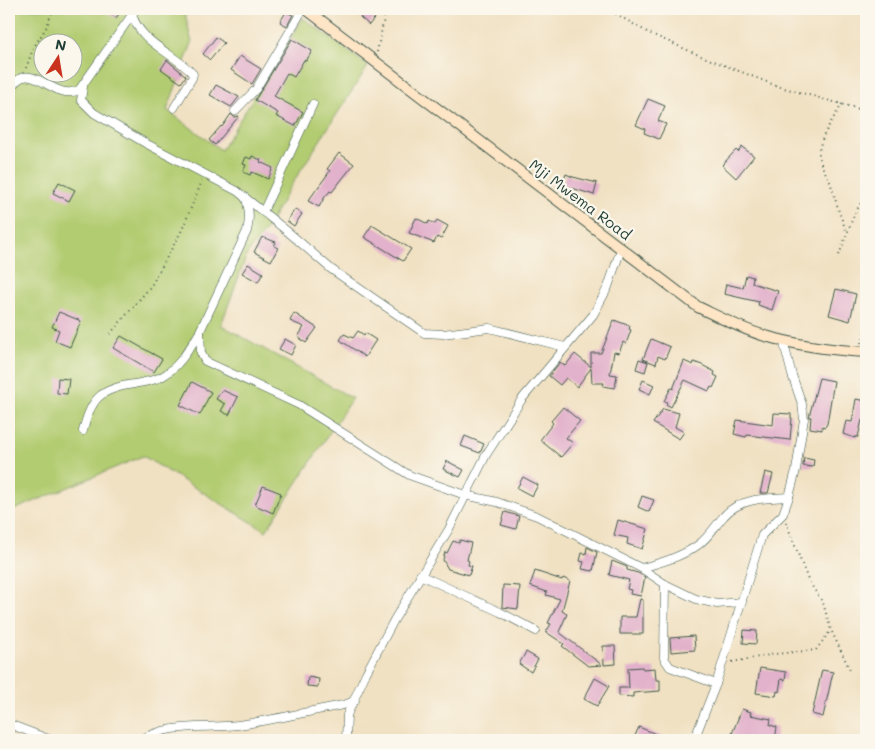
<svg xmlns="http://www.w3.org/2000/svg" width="875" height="749" font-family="Mali,sans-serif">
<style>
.green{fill:#b2cc71;stroke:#688452;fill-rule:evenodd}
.building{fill:#e2b1cb}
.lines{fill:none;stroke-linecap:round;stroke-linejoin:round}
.street-casing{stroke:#3e5649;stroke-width:9}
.secondary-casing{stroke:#3e5649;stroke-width:12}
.path{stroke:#3e5649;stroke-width:2;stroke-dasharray:1 4;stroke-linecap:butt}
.street{stroke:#fff;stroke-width:8}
.secondary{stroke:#fde5c5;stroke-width:10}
.labels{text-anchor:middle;stroke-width:4.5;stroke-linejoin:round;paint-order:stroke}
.street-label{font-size:15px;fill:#1f3d34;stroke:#fbf7ec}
</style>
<rect width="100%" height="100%" fill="#fbf7ec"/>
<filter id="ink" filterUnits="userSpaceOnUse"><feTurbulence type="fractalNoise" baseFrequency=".02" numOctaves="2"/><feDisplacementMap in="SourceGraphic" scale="10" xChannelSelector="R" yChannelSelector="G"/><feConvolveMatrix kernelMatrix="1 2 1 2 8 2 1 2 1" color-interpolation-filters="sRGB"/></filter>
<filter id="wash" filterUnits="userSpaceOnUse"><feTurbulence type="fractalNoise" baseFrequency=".0096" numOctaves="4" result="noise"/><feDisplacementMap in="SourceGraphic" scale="20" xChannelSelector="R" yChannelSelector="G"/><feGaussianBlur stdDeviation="1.12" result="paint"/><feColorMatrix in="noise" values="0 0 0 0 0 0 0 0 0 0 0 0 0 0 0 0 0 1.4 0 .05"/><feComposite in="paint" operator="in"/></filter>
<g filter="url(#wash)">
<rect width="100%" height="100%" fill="#f1e1c3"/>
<path class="green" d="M 9,9 L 184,9 L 192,43 L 167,110 L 221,150 L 303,18 L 368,66 L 288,190 L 269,225 L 247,254 L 221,325 L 352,398 L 266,531 L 143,456 L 9,512 ZM 42,42 L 72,42 L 72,72 L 42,72 Z"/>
<g id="blocks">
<g class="building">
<polygon points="101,9 122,9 116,18"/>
<polygon points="367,9 371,9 378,14 369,25 360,17"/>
<polygon points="286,12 293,15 287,26 280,22"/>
<polygon points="216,37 224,43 210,60 203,54"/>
<polygon points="292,39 312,51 306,61 304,60 294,77 287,73 274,96 303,112 295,126 276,116 278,113 255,100"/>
<polygon points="240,56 261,69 252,84 231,70"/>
<polygon points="167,60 186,76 181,83 161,69"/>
<polygon points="216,85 239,97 231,107 210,95"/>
<polygon points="648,99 665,106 658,121 666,124 659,139 644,133 645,129 636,125"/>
<polygon points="231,114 234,117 239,116 215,145 209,140 221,126 222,127"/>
<polygon points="742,147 754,156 736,178 722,165 736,150 738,152"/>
<polygon points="339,153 354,164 332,192 330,191 324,198 319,207 308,201 330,171 327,169"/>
<polygon points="252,156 261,160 260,162 273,168 268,179 252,172 250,175 243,172 246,165 243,164 246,157 251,159"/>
<polygon points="566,174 573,177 597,183 594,195 562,185"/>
<polygon points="59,182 75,190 69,201 53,193"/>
<polygon points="295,209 302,214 294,226 287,221"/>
<polygon points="416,218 428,224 429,221 435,224 437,220 448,226 441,239 437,237 434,243 409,233"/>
<polygon points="372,225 411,249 403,261 364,237"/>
<polygon points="262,237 276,242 274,246 278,248 271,261 254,252"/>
<polygon points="248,264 263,273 258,282 242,273"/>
<polygon points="746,275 753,277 752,283 778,291 772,310 758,305 759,302 724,294 726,284 743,288"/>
<polygon points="836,289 856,294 850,321 829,315"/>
<polygon points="59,312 81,321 70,347 55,341 59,330 52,327"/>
<polygon points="294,313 317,328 306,343 298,337 304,327 290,321"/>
<polygon points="614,320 630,326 629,329 631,330 626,344 623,342 619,353 614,352 610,374 617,375 615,388 603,386 604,383 592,383 591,368 577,387 566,378 560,385 549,376 560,362 565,366 575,354 591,367 591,353 601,353"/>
<polygon points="358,331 364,335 365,333 376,340 365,357 340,340 344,334 353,338"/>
<polygon points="121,336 162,359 154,372 113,348"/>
<polygon points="285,339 296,345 291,355 279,349"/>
<polygon points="651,339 670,347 665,359 658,356 656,364 643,359"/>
<polygon points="639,359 648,362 645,372 636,369"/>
<polygon points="684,361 693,365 694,362 702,365 715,372 714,375 718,377 713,388 711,387 709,391 685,380 671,407 666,404 667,402 664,401 671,388 673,389"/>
<polygon points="58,378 69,379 67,394 57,393"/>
<polygon points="819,378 834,381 827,424 825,427 822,426 822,430 810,428 811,417 809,417"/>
<polygon points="643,380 654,385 650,394 639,389"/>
<polygon points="192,382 211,392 200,415 180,405"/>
<polygon points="222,390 238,397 229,415 221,411 225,404 216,399"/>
<polygon points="856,399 866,401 866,421 862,420 858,437 855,437 855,438 843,434 846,421 852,422"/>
<polygon points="563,407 580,421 566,438 573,443 561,457 540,440 553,423 551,421"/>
<polygon points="663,409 679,413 675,427 684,432 679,439 653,423"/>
<polygon points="774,413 791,414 791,418 792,418 790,440 747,435 746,437 734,434 737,420 773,425"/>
<polygon points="465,436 484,444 480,453 461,446"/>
<polygon points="804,458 814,460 813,467 803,466"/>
<polygon points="447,461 464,470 460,477 443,469"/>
<polygon points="765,472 773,474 768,493 760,493"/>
<polygon points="523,477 538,485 532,496 517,488"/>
<polygon points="263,486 281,493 273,513 255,505"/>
<polygon points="642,496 654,500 649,512 638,507"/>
<polygon points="505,512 519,516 516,529 501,525"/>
<polygon points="618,520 648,529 642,549 627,544 628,538 614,535"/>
<polygon points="460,540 471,543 467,560 469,561 468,565 472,566 469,575 448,569 443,560 445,552 447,553 453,541 459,543"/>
<polygon points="587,547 597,552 593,571 582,569 584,562 580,561 582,553 586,554"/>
<polygon points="612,561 627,567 627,570 638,573 645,577 641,596 630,594 631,590 627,589 629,580 609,575"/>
<polygon points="535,571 562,580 563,578 570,581 562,611 567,614 559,632 602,665 588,666 562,646 564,644 546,632 551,624 548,623 560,599 546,595 547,592 530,586"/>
<polygon points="503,585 520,586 518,609 502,607"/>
<polygon points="640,599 643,600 643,634 620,634 620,617 636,617"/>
<polygon points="744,630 757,631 756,644 743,643"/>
<polygon points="694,636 695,650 671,652 670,638"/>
<polygon points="603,646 615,646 616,664 604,665"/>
<polygon points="526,652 538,659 531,672 519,664"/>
<polygon points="642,667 643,669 655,668 656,680 660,680 660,691 633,693 633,697 619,696 619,688 629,688 628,668"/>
<polygon points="760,668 786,672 785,680 781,679 779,692 777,691 776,696 756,693"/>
<polygon points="822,670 833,672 823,717 812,714"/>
<polygon points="308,677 319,679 318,687 307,686"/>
<polygon points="595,678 609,686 597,706 584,699"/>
<polygon points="742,709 751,712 750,715 771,719 770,725 777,727 775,740 756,740 741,738 740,740 731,736"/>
<polygon points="639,727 670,740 633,740"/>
</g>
</g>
</g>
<g filter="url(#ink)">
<use href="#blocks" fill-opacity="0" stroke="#3e5649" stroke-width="1"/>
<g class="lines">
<defs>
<g id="street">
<path d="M 132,14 C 140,43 174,53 193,74 L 192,78 L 174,108"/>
<polyline points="83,87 81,100 94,113 147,144 237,191 287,231 331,269 424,333 443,334 489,328 565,347"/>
<path d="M 9,91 C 30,53 51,103 79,90 L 136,9"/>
<polyline points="235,111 256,89 303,9"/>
<path d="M 245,197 C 250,209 250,219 247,231 L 200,331 L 201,353 L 205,361 L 299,405 L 409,475 L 465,495 L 497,502 L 537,516 L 641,568 L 665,584 L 696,599 L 717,604 L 742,602"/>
<polyline points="263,212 313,104"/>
<path d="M 83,431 C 91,398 100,389 134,384 C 144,382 154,381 163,376 C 180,366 190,347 200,332"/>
<path d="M 641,568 C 660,563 681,557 698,545 C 709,537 715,526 724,516 C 739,498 768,498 789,497"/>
<polyline points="420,575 500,612 536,631"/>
<polyline points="665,584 664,658 670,667 716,684"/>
<polyline points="9,724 51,740"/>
<path d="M 140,740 C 173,721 210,730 245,724 C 278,719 310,711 343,705 L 355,701"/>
<polyline points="346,740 347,715 366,673 394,620 449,529 486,455 522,399 593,315 608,287 621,249"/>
<polyline points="694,740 716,684 762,535 783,514 789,497 796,470 804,419 802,404 792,375 783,340"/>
</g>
<path id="secondary" d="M 306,9 L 698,307 C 719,317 740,328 762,335 C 795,345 832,350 866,352"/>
</defs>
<use href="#street" class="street-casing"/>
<use href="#secondary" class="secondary-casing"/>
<g class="path">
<polyline points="607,9 649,33 701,56 777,86 866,111"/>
<polyline points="377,52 386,9"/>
<polyline points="26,68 33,49 47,26 53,9"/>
<path d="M 842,104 C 834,118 820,136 819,153 C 818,164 828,174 831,185 C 836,201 840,217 847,232"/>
<polyline points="861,203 866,201"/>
<polyline points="839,255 854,215 863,199 866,181"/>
<polyline points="110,334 151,286 182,230 202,181"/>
<polyline points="861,343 866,329"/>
<polyline points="786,522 808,580 823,603 831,630 850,670"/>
<polyline points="732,662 775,654 816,650 831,630"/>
</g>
<use href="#street" class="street"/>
<use href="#secondary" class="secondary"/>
</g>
</g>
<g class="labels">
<g class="street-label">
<text transform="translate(580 200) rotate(37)" y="5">Mji Mwema Road</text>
</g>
</g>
<rect width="875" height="749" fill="none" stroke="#fbf7ec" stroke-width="30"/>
<g transform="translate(58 58) rotate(12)"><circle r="24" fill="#fbf7ec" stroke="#a3ada2"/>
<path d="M0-4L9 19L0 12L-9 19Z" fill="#c8321e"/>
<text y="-8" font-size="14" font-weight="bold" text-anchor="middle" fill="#1f3d34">N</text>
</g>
</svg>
